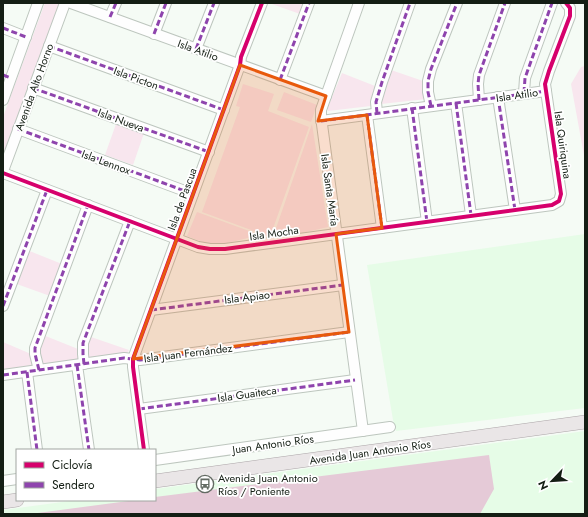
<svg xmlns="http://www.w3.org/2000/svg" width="588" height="517" font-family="Jost,sans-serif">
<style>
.built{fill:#e6fce7}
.green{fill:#f8e6ee}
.forest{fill:#e5cad7}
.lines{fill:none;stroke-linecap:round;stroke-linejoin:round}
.minor-casing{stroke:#bdc6be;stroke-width:12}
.major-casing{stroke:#aca5a8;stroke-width:14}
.minor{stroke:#fefefe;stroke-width:10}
.major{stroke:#eae6e7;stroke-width:13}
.quiet{stroke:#8e44ad;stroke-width:3;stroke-dasharray:6 3;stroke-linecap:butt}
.cycleway-casing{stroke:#fff;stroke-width:6}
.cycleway{stroke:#d6006c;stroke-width:4}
.marked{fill:#e8590c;fill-opacity:0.2;stroke:#e8590c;stroke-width:3;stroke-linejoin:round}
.labels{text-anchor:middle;stroke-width:3.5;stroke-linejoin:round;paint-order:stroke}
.street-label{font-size:11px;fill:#141e14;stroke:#fff}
.poi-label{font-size:11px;fill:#141e14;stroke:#fff;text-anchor:start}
</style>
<rect width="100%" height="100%" fill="#f5fbf5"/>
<g class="built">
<polygon points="585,234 585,408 396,431 393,420 367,265"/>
<polygon points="585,431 585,514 3,514 3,510 77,500 155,500 155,489"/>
</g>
<g class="green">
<polygon points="45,3 62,3 3,162 3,117"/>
<polygon points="269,3 304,3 300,14"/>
<polygon points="585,66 585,161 571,84 581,67"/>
<polygon points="391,70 426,82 427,99 381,104"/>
<polygon points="342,73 375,86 371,106 328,111 328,107"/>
<polygon points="243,84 274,94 268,111 309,127 270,237 202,212 240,107 236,106"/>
<polygon points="284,92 317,105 311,122 277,110"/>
<polygon points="116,124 144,133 133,165 105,155"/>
<polygon points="312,124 328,227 272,240"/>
<polygon points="197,212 260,235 223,244 204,243 187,236"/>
<polygon points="27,250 62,264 50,296 14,283"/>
<polygon points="43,335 78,349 81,354 81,361 42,365 39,349"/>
<polygon points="91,337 129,350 126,356 88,359 88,347"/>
<polygon points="3,342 31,354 34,367 3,371"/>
</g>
<polygon class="forest" points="489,455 494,489 480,514 30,514 136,500 155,500 155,497"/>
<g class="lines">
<defs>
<g id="minor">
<polyline points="71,3 326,96"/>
<polyline points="359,3 326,96 321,110 321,117 363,431"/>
<polyline points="110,17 116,3"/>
<polyline points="3,28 26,37"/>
<polyline points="154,34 166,3"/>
<polyline points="49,46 224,110"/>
<polyline points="196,49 214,3"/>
<polyline points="280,80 309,3"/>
<polyline points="33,88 209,152"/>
<polyline points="524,93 525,78 552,3"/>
<polyline points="498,97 515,210"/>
<polyline points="3,100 38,3"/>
<polyline points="479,100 478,84 479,75 505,3"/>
<polyline points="456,103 471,215"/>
<polyline points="431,106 428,92 428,81 431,69 457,3"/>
<polyline points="412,108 427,222"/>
<polyline points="377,113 376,102 382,82 410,3"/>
<polyline points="367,115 382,228"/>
<polyline points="321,121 546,91"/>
<polyline points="18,129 193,194"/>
<polyline points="3,171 65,3"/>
<polyline points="3,173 198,247 210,249 225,249 552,205 559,201 561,194 545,84 549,71 570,16 570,8 566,3"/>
<polyline points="3,306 47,190"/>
<polyline points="151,310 343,285"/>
<polyline points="84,364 83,354 83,343 130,221"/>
<polyline points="77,365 89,450"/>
<polyline points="39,370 35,354 35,348 88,205"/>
<polyline points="27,372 37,450"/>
<polyline points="3,375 124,358 140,360 349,332"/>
<polyline points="139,409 355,380"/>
<polyline points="144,450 133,367 133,359 240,65 241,57 262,3"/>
<polyline points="155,460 390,427"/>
<polyline points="3,481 17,479"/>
</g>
<g id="major">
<polyline points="155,481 585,422"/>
<polyline points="3,502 17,500"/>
</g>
</defs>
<use href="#minor" class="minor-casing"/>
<use href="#major" class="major-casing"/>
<use href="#minor" class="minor"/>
<use href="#major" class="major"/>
<g class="quiet">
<polyline points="110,17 116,3"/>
<polyline points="3,28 26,37"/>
<polyline points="154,34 166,3"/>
<polyline points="49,46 224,110"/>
<polyline points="196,49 214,3"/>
<polyline points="3,75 11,78"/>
<polyline points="280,80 309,3"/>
<polyline points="33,88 209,152"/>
<polyline points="524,93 525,78 552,3"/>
<polyline points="498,97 515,210"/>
<polyline points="479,100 478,84 479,75 505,3"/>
<polyline points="456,103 471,215"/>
<polyline points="431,106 428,92 428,81 431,69 457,3"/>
<polyline points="412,108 427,222"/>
<polyline points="377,113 376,102 382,82 410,3"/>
<polyline points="367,115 382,228"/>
<polyline points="321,121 546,91"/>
<polyline points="18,129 193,194"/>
<polyline points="3,306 47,190"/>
<polyline points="151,310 343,285"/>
<polyline points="84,364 83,354 83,343 130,221"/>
<polyline points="77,365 89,450"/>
<polyline points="39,370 35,354 35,348 88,205"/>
<polyline points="27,372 37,450"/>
<polyline points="3,375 124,358 140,360 349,332"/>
<polyline points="139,409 355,380"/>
</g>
<defs>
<g id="cycleway">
<polyline points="3,173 198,247 210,249 225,249 552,205 559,201 561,194 545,84 549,71 570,16 570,8 566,3"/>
<polyline points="144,450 133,367 133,359 240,65 241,57 262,3"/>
</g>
</defs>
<use href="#cycleway" class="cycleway-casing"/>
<use href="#cycleway" class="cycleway"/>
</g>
<path class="marked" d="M 240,65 L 326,96 L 318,121 L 367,115 L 382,228 L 336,234 L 349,332 L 133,359 Z"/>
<defs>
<symbol id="bus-ring" viewBox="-11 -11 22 22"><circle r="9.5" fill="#fff" stroke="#636b63" stroke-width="1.5"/><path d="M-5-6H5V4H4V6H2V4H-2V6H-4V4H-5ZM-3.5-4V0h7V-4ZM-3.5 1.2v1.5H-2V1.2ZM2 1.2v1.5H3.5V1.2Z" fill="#636b63"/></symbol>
</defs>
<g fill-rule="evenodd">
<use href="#bus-ring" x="195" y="474" width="20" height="20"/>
</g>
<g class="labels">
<g class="street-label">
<text transform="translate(198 50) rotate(20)" y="4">Isla Atilio</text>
<text transform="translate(136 78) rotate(20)" y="4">Isla Picton</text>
<text transform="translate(34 87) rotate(-70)" y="4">Avenida Alto Horno</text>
<text transform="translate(517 95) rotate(-8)" y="4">Isla Atilio</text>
<text transform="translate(121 120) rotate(20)" y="4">Isla Nueva</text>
<text transform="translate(563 145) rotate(82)" y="4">Isla Quiriquina</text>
<text transform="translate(106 162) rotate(20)" y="4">Isla Lennox</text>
<text transform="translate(330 190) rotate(82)" y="4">Isla Santa María</text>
<text transform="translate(182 199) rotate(-70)" y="4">Isla de Pascua</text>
<text transform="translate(274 233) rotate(-8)" y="4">Isla Mocha</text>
<text transform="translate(247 297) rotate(-7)" y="4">Isla Apiao</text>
<text transform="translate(188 353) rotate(-7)" y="4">Isla Juan Fernández</text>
<text transform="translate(247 394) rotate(-8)" y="4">Isla Guaiteca</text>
<text transform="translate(273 444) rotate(-8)" y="4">Juan Antonio Ríos</text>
<text transform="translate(370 452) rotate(-8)" y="4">Avenida Juan Antonio Ríos</text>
</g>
<g class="poi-label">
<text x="218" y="482">Avenida Juan Antonio<tspan x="218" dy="13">Ríos / Poniente</tspan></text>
</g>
</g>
<rect width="588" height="517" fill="none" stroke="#141e14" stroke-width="8"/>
<rect x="16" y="449" width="140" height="52" fill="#ffffff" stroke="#a1a5a1"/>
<rect x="24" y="462" width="20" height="6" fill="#d6006c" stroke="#a1a5a1"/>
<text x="52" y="469" font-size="12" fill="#141e14">Ciclovía</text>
<rect x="24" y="482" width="20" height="6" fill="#8e44ad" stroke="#a1a5a1"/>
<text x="52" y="489" font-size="12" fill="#141e14">Sendero</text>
<g transform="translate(552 481) rotate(245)" stroke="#ffffff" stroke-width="3" paint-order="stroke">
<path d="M0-3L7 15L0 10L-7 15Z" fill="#141e14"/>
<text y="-6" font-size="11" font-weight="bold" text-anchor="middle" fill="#141e14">N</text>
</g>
</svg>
